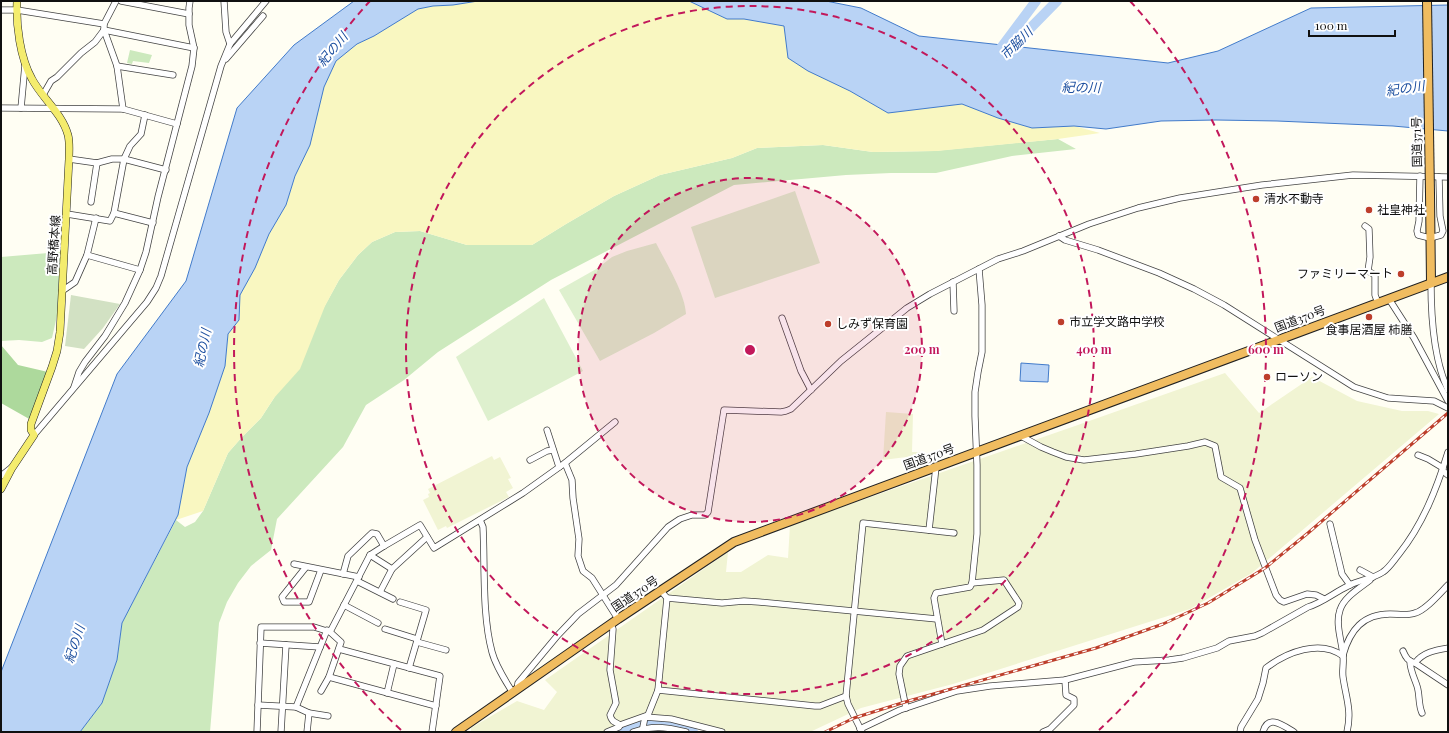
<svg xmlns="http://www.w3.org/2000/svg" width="1449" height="733" font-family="'Playfair Display','Noto Sans JP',serif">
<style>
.farmland{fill:#f1f4d3}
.green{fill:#cce9bd}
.forest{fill:#add99c}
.sand{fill:#f9f7c1}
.cemetery{fill:#d2e1c3}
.pitch{fill:#def0ce}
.water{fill:#b9d3f5;stroke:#427bca}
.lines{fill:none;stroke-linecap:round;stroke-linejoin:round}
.river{stroke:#b9d3f5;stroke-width:10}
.minor-casing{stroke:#434343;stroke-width:7}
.major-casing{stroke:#212121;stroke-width:8}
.highway-casing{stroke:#212121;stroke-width:10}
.minor{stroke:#fff;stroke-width:5.5}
.major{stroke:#f4ec6d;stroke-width:7}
.highway{stroke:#f0bc60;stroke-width:8}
.rail-casing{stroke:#bd3e2b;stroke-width:3}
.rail{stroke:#fff;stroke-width:1.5;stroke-dasharray:4.5;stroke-linecap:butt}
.highway-bridge-casing{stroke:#212121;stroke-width:10;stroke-linecap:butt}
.highway-bridge{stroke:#f0bc60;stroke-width:8}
.ring{fill:none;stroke:#c2185b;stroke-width:2;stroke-dasharray:7 5}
.poi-dot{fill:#bd3e2b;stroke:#fff;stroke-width:1.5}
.labels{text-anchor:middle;stroke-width:4;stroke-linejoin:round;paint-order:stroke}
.street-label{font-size:12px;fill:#101010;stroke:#fff}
.poi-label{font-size:12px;fill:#101010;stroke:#fff;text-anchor:start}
.water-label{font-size:13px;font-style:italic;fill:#1b4e9f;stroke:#fff}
.centre{fill:#c2185b;stroke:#fff;stroke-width:2}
.ring-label{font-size:12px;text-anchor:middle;font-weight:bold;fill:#c2185b;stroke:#fff;stroke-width:4;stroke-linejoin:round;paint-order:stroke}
</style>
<rect width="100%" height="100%" fill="#fffef3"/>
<g class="farmland">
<polygon points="1225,373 1259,413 1312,377 1357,401 1402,411 1428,411 1439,414 1252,573 1190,609 953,684 861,708 810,732 720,732 673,719 651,715 633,717 607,729 606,732 471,732 471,728 517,701 544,710 557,692 545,680 728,552 726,572 741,572 768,555 788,558 790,525 1075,426"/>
<polygon points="886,412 913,414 912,452 921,452 922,455 883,460"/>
<polygon points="492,456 494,460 500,457 511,478 508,479 513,488 506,492 509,497 447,528 446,526 438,530 423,500 429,497 428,494 430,493 428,489"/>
</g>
<g class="green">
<polygon points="130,50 152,55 149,63 133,61 132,64 127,63"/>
<polygon points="1058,139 1076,149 1012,156 936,173 891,173 846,175 734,185 551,280 438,352 404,380 366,405 343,447 277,519 271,550 251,566 238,583 227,602 219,623 210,732 80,732 102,703 117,660 122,623 176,520 185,527 195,522 203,511 228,453 242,437 261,418 274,398 339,280 358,255 372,242 395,232 420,231 467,245 532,245 566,224 614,196 660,175 732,158 757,148 823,145 873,152 934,151"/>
<polygon points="60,252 58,311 52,338 42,342 19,340 1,341 1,257"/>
</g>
<polygon class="forest" points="1,345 18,365 48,372 31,420 1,403"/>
<polygon class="sand" points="478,1 689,1 727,19 744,19 784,26 850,91 888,113 962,104 998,118 1032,128 1074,126 1100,133 1058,139 937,151 873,152 823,145 757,148 732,158 660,175 614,196 566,224 532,245 467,245 420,231 395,232 372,242 358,255 339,280 325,306 300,369 274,398 261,418 242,437 228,453 203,511 176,520 178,515 187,467 209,413 225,366 228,334 239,320 240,295 255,268 269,234 286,205 316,114 324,87 336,61 357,44 374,36 418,9 433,6 453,5"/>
<polygon class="cemetery" points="71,295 120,304 103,328 84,349 65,346"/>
<g class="pitch">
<polygon points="795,191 820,263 715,298 691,227"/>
<path d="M 656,243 C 666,263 685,293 686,314 L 654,333 L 600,361 L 559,290 L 598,268 L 612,257 L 627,251 Z"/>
<polygon points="544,298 583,371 488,421 456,357"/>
</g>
<g class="water">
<polygon points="354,1 478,1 453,5 433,6 418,9 374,36 357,44 336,61 324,87 310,145 295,176 286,205 269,234 255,268 240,295 239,320 228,334 225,366 209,413 187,467 178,515 122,623 117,660 102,703 80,732 1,732 1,672 117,374 186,281 237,108 294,45"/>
<polygon points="685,1 826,1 861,8 919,36 1168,63 1218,51 1311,8 1448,5 1448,131 1393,126 1277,121 1216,120 1161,121 1106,129 1074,126 1032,128 998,118 962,104 888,113 850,91 808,71 788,58 784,26 744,19 727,19 689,1"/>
<polygon points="1021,363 1049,365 1048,382 1020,381"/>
</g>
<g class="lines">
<g class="river">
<polyline points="995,56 1036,1"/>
<polyline points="1003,56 1057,1"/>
<polyline points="622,732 655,722 693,732"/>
</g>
<defs>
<g id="minor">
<polyline points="121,1 189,14"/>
<polyline points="224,1 226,32 230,44"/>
<polyline points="1,10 17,10 104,24"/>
<polyline points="104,30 117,66 123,109 177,124"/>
<polyline points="104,30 194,48"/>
<polyline points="226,59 263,16"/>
<polyline points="117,66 173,75"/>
<polyline points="43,95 51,81 57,77 81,53 95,42 104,30 104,24 116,1"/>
<polyline points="1,108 123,109"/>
<polyline points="21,108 25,65"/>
<polyline points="145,115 141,134 130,146 124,159 166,170"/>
<polyline points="1420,176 1419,221 1417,231 1418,235 1430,238 1441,235 1443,231 1440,216 1439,177"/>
<polyline points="91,202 97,163"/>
<polyline points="114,213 153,223"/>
<polyline points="67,214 110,221 114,213 124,159 112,159 97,163 69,159"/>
<polyline points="1365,226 1369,229 1370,257 1368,271 1375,275 1375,295 1378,303"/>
<polyline points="1059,236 1065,240 1098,250 1159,273 1194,289 1224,305 1354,387 1388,398 1434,401 1448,408"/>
<polyline points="87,255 140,270"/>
<polyline points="953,282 954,311"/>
<path d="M 1431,283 C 1431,316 1434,360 1448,390"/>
<polyline points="62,291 75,282 87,255 96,218"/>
<polyline points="1389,299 1414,338 1448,401"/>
<polyline points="782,318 801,371 811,390"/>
<polyline points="74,387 79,372 85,362 105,336 125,303 140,270 146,252 158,197 192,66 194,48 189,25 189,8 190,1"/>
<polyline points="547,430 559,467"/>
<polyline points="34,435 147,302 156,288 161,276 221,66 230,44 266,1"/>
<polyline points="1021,436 1041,447 1053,452 1066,457 1084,460 1136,454 1188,446 1205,442 1215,446 1221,477 1240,488 1255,540 1276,595 1280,600 1284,602 1307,594 1316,595 1324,599"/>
<polyline points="1418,455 1428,459 1443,468"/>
<polyline points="530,460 547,451 553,450"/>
<polyline points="565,463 572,480 573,498 579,539 578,556 583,571 592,578 618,619"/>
<polyline points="1443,471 1448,475"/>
<polyline points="1,476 11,468"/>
<path d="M 480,520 L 483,527 C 485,566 482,615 492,652 C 496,667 505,680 513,693"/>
<polyline points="1330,524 1342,574 1350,585"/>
<polyline points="929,530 936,467"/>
<polyline points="370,555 392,569"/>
<polyline points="294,564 359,577"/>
<polyline points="306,567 282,597 284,602 309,602 321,570"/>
<polyline points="1360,570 1373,577"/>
<polyline points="343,574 348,556 372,533 377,534 384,546"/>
<polyline points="357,581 393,599"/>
<polyline points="380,592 392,569 427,537"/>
<polyline points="667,598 722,603 744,601 759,602 937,619"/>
<polyline points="400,602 426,610 409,668"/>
<polyline points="344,605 378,623"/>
<polyline points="611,625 613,629 610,670 616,703 610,715 611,718 613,721 620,725 648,715 658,690 667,598 661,591"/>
<polyline points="385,629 417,639"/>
<polyline points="330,632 370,555 384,546 420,525 434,548 523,493 565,463 615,422"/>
<polyline points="417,642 446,650"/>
<polyline points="260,643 320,647"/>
<polyline points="942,644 934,598 936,593 970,587 972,583 977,534 977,465 975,416 975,392 978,372 982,352 982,305 979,269"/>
<polyline points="339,649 440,676 432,732"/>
<path d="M 1403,651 C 1406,658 1408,661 1415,663 L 1448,685"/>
<path d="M 1343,655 C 1350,630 1363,614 1390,614 C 1398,614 1408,616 1415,613 C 1426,610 1440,593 1448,585"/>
<path d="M 1410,661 C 1410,670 1414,677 1417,686 C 1420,695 1418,704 1422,713"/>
<path d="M 1415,663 C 1423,652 1436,650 1448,648"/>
<polyline points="329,677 436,706"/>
<polyline points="517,690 518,683 558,635 578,614 616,585 668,527 680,519 692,515 705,515 708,512 724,410 781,412 786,411 791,409 841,361 907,308 930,294 998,259 1023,251 1089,224 1138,208 1180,198 1262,185 1353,175 1448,177"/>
<polyline points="658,690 815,706 820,706 846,696"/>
<polyline points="387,693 394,664"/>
<polyline points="258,705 296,707 309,713 328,716"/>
<polyline points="296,707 327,630"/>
<polyline points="906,708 899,674 900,666 907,656 983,630 1018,607 1019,603 1004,580 972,583"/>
<path d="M 860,729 L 900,710 L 957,691 L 990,686 L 1065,680 L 1134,662 L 1169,660 L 1183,658 L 1217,648 L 1229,641 L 1255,636 L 1262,633 L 1308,607 C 1322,603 1335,592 1348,586 C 1359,580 1373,579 1383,572 C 1389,568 1394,560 1399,554 C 1423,524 1437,488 1448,452"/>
<polyline points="257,732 261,627 314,627 330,632 341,642 329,677 321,691"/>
<polyline points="281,732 286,645"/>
<polyline points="307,732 309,713"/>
<polyline points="607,732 619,727 620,725"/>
<path d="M 633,732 C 653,725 666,727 686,732"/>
<polyline points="642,732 645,717 671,719 722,732"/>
<polyline points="862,732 848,704 846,696 863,523 954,533"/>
<polyline points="1043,732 1050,729 1074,705 1074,699 1066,695 1065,680"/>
<path d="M 1240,732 L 1241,727 L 1258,699 L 1263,683 L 1266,668 C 1287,652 1320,639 1343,656"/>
<path d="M 1263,732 C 1268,713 1284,726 1294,732"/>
<path d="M 1347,732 C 1352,710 1346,698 1343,677 C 1342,670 1344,663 1343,656 C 1342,641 1335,624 1340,610 C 1344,597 1360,588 1370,580"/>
</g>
<path id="major" d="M 1,489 L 12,468 L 34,435 L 31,430 L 31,424 L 52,367 L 57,351 L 60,332 L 69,159 C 69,151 70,143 68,135 C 62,113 42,98 32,79 C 20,58 16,25 17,1"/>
<g id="highway">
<polyline points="1430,194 1431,283"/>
<polyline points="456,732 618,619 734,542 1448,277"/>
</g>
</defs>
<use href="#minor" class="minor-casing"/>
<use href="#major" class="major-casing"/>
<use href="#highway" class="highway-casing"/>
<use href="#minor" class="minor"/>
<use href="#major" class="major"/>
<use href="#highway" class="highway"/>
<defs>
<polyline id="rail" points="825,732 854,718 905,702 1096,648 1163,624 1208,603 1265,568 1308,533 1448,413"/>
</defs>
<use href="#rail" class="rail-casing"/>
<use href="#rail" class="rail"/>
<defs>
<polyline id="highway-bridge" points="1427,1 1430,194"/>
</defs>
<use href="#highway-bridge" class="highway-bridge-casing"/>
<use href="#highway-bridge" class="highway-bridge"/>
</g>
<circle cx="750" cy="350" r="172" fill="#c2185b" fill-opacity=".12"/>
<g class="ring">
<circle cx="750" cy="350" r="172"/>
<circle cx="750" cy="350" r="344"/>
<path d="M401 730A516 516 0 0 1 370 1M1130 1A516 516 0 0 1 1099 730"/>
</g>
<g class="poi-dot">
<circle cx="1256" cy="199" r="4"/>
<circle cx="1369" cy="210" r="4"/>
<circle cx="1401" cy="274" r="4"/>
<circle cx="1369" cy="317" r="4"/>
<circle cx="1061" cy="322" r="4"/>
<circle cx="828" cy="324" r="4"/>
<circle cx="1267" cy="377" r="4"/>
</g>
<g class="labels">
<g class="street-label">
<text transform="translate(1417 142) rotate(-91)" y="4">国道371号</text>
<text transform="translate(54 245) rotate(-86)" y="4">高野橋本線</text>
<text transform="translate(1300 319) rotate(-21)" y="4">国道370号</text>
<text transform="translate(929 457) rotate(-20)" y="4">国道370号</text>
<text transform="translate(635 594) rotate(-34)" y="4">国道370号</text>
</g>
<g class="poi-label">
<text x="1264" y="203">清水不動寺</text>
<text x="1377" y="214">社皇神社</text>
<text x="1393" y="278" text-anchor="end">ファミリーマート</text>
<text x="1069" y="326">市立学文路中学校</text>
<text x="836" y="328">しみず保育園</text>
<text x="1369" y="334" text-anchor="middle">食事居酒屋 柿膳</text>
<text x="1275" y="381">ローソン</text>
</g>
<g class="water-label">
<text transform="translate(1016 43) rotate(-45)" y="5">市脇川</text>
<text transform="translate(332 49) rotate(-50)" y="5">紀の川</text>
<text transform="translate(1081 87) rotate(1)" y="5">紀の川</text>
<text transform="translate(1405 88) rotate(-8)" y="5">紀の川</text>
<text transform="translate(202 348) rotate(-78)" y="5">紀の川</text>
<text transform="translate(74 644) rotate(-72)" y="5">紀の川</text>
</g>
</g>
<circle cx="750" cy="350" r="6" class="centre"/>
<g class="ring-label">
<text x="922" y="354">200 m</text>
<text x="1094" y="354">400 m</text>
<text x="1266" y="354">600 m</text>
</g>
<rect width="1449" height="733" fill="none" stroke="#101010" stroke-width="4"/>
<path d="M1309 30v6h86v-6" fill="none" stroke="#101010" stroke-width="2"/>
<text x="1315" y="30" font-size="12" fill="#101010" stroke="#ffffff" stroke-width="3" paint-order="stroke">100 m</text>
</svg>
